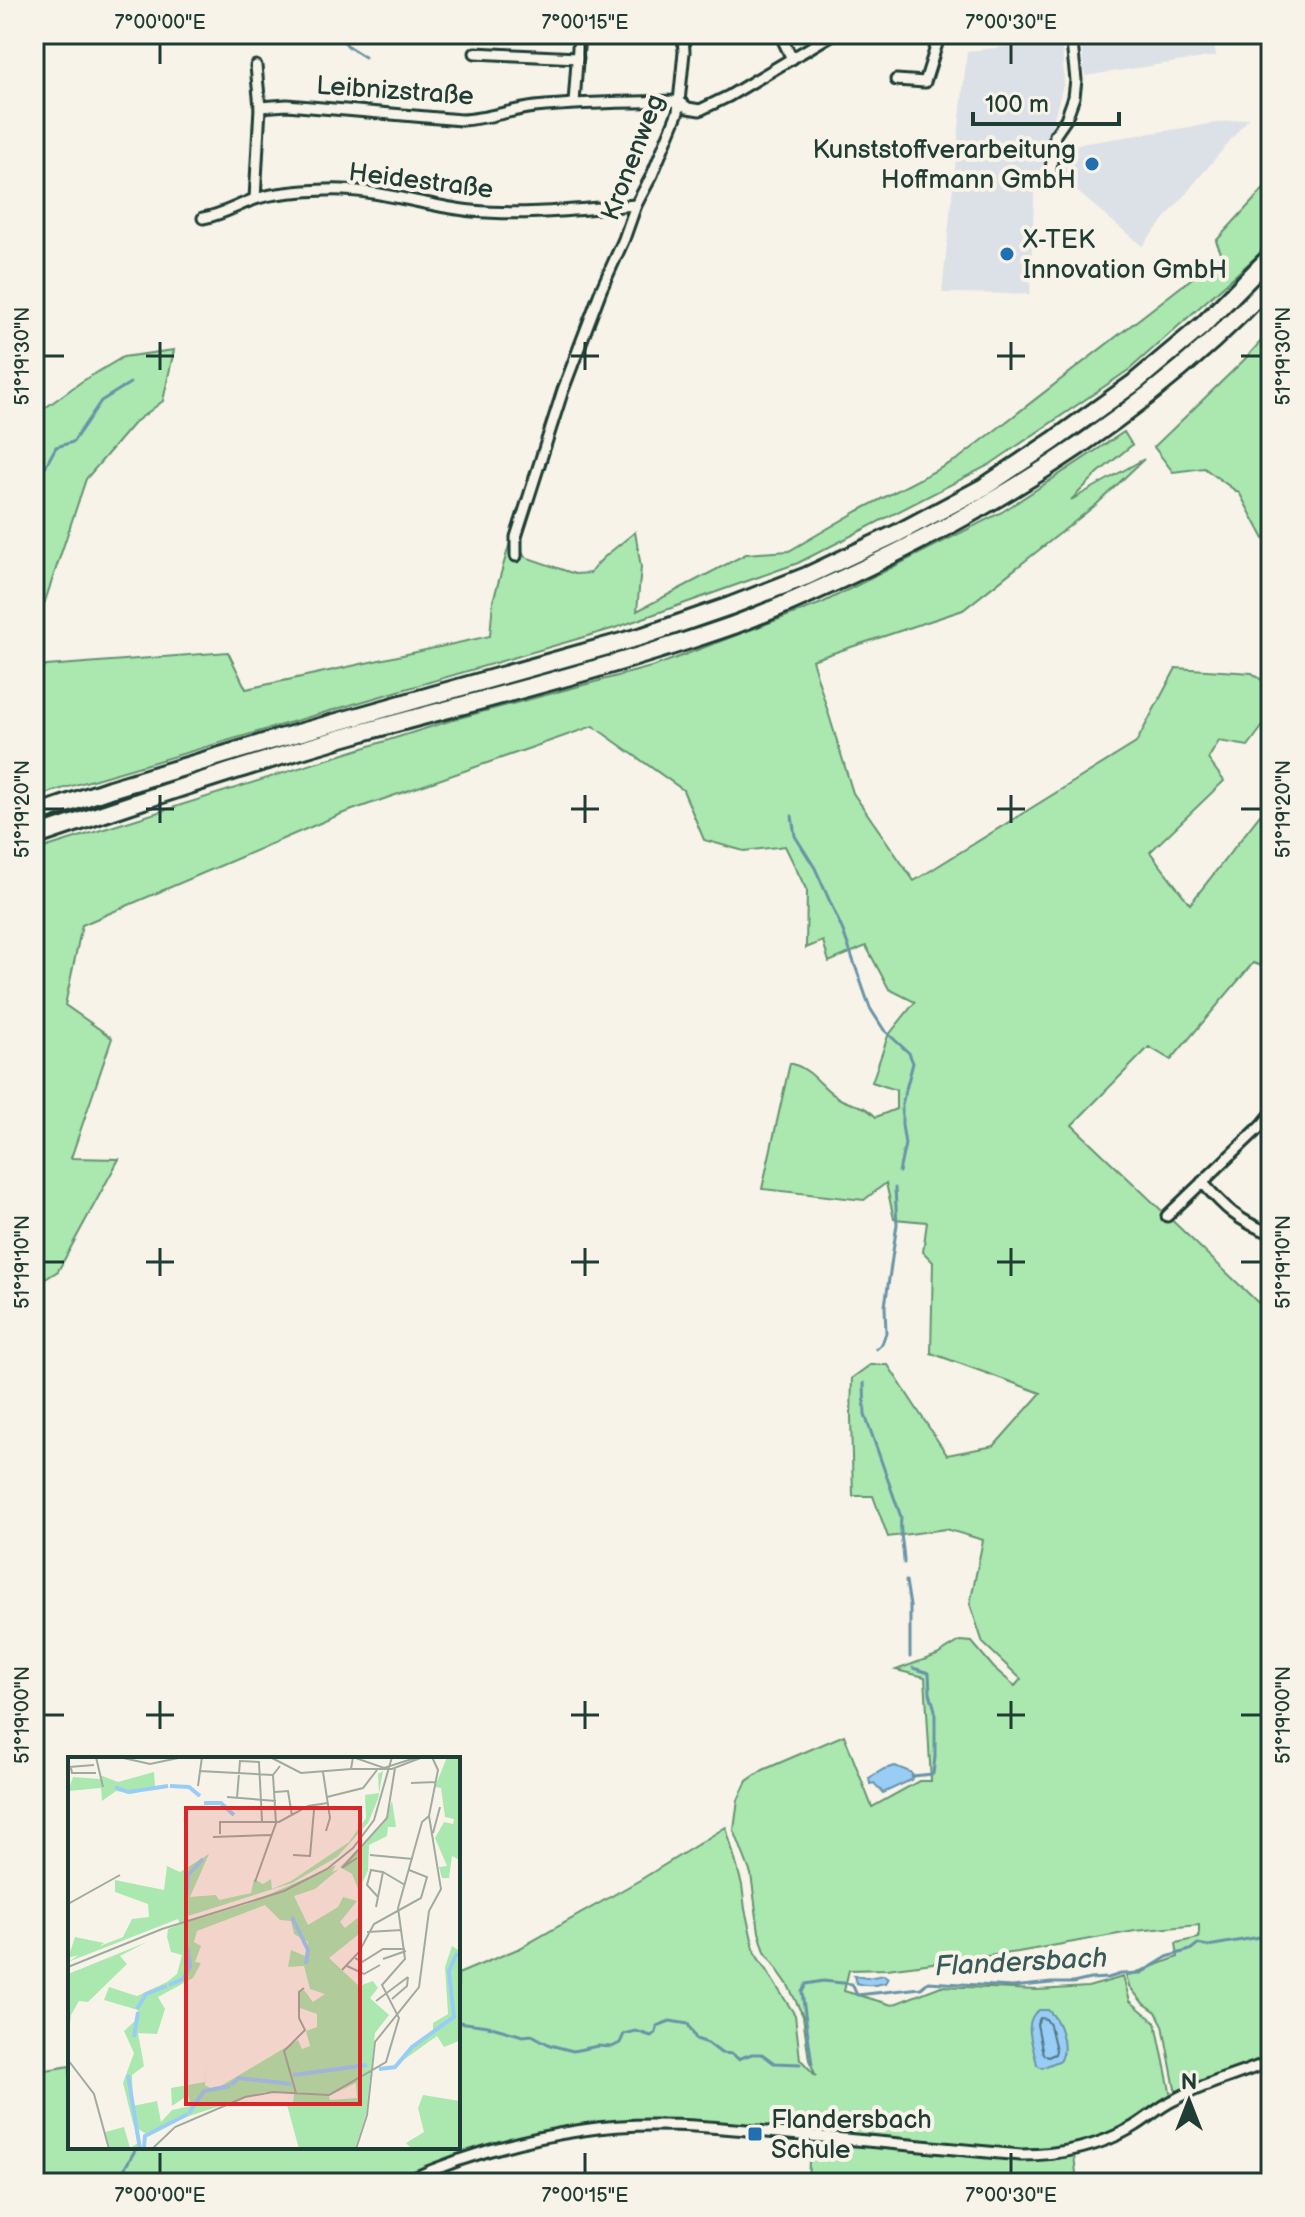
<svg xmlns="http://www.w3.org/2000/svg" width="1305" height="2217" font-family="'Balsamiq Sans',sans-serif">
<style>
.built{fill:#dbe1e6}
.green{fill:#abe8af;stroke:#659272;stroke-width:2}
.water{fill:#99cdf6;stroke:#6893a8;stroke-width:2}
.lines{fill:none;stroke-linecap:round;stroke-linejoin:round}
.shore{stroke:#507782;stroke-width:2}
.stream{stroke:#6893a8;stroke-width:3}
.street-casing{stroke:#1f3d34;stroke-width:15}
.highway-casing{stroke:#1f3d34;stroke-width:22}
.street{stroke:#f7f3e8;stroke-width:9}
.highway{stroke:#f7f3e8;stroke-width:16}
.ticks{fill:none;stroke:#1f3d34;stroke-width:3}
.poi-dot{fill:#1f6fb2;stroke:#f7f3e8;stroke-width:3}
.labels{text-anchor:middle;stroke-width:8;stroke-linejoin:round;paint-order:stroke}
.street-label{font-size:26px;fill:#1f3d34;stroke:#f7f3e8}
.poi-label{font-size:26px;fill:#1f3d34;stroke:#f7f3e8;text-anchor:start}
.water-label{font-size:28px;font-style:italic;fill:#375a5b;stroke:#f7f3e8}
.inset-river{fill:none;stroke:#99cdf6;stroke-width:4}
.inset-road{fill:none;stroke:#a1aaa0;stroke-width:2}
.view{fill:#d62828;fill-opacity:0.15;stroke:#d62828;stroke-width:4}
.inset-edge{fill:none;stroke:#1f3d34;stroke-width:4}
.neatline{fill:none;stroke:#1f3d34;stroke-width:3}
.ticks-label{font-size:20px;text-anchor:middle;fill:#1f3d34}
</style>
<rect width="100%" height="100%" fill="#f7f3e8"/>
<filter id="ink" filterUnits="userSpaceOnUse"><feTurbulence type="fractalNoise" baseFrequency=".0125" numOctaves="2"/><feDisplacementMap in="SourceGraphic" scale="16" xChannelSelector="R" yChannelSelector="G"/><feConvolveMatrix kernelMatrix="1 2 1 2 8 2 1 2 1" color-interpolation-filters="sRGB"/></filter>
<g filter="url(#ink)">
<g class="built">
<polygon points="1080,34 1213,34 1216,56 1085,76"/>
<polygon points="1062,41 1064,82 1049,136 1060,147 1249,118 1142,246 1067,183 1035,177 1030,294 942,293 967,51"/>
</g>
<g class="green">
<path d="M 1271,181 L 1271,237 L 1257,256 L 1130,369 L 989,465 L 798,563 L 615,628 L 34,797 L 34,667 L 228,652 L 246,689 L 490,636 L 493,601 L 512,535 L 521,536 L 520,546 L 525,557 L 575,574 L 590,573 C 602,556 619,546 635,532 L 641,567 L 637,611 L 746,554 L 789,551 L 858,511 L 958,459 L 1222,255 L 1216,241 Z"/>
<polygon points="1271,330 1271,527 1264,539 1240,494 1204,468 1173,472 1154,447 1244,360"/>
<polygon points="174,350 163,401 134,423 86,479 34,634 34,416 81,382 123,357"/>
<path d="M 1124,432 L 1132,445 L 1098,473 L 1071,500 L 1144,459 L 1097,504 L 963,610 L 812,660 L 853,793 L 914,881 L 1136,743 L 1176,668 L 1252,673 L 1271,687 L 1271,715 L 1248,746 L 1219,741 L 1208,759 L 1224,781 L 1150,852 L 1190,904 L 1260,815 L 1271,813 L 1271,969 L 1253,963 L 1171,1060 L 1149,1047 L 1072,1125 L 1271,1315 L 1271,2057 L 1178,2092 L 1175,2089 L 1163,2025 L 1156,2012 L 1142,2002 L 1129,1986 L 1126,1976 L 1178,1957 L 1176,1943 L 1199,1938 L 1199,1925 L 1135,1931 L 1018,1952 L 887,1969 L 849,1970 L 844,1991 L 892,2005 L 941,1986 L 1037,1990 L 1088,1987 L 1123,1977 L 1130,2001 L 1156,2023 L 1171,2096 L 1127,2126 L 1086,2143 L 1065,2148 L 1022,2151 L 834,2133 L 697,2123 L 618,2122 L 443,2161 L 390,2183 L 34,2183 L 34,2072 L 70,2066 L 70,2147 L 458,2147 L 458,1974 L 520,1948 L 640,1880 L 726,1827 L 742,1885 L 745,1909 L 755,1953 L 795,2015 L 800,2059 L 816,2076 L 809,2060 L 803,2016 L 788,1985 L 765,1952 L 759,1932 L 751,1874 L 734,1830 L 738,1800 L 747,1781 L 763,1770 L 844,1735 L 872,1807 L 919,1781 L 931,1781 L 925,1677 L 896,1670 L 937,1655 L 960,1641 L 972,1642 L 994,1668 L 1015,1686 L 1021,1679 L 983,1643 L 970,1604 L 983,1540 L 946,1529 L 888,1537 L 873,1496 L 853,1496 L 851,1417 L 852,1378 L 870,1365 L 888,1365 L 947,1455 L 994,1446 L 1041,1393 L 931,1353 L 933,1262 L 923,1252 L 927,1222 L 894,1219 L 886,1183 L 864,1200 L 762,1189 L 790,1063 C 817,1071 821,1090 842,1100 C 859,1108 860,1102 876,1117 L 896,1109 L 896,1090 L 872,1082 L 888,1036 L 915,1002 L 889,989 L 866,946 L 829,962 L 823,941 L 806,948 L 807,891 L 785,846 L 744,851 L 704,840 L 683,790 L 593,726 L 341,814 L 82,925 L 65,1005 L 112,1038 L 71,1158 L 119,1159 L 58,1271 L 34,1286 L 34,851 L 459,718 L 655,666 L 822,603 L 1002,512 Z"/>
<polygon points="810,2139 1020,2159 1053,2159 1074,2155 1077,2183 808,2183"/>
</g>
<g class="water">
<polygon points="895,1766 910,1772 913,1776 911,1780 883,1793 874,1783 870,1784 869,1778 884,1769"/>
<path d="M 884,1975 L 888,1978 L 885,1983 C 875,1985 866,1987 856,1983 L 854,1976 L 867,1978 Z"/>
<path d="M 1039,2010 L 1048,2010 C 1060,2020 1068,2046 1061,2060 L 1042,2068 L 1037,2065 C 1034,2047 1021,2021 1039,2010 Z"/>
</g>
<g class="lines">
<polygon class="shore" points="1040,2018 1046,2019 1050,2025 1056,2050 1055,2054 1048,2057 1043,2054 1037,2024"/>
<g class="stream">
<polyline points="337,34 349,47 365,57"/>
<polyline points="34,487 56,447 73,442 101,401 130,383"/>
<polyline points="792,816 795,836 815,868 843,931 870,1008 884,1030 909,1053 913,1063 902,1104 902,1125 905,1144 899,1172"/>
<polyline points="34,1124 42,1156 34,1186"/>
<polyline points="876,1349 882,1344 886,1333 885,1306 897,1224 895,1188"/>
<path d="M 864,1383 L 865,1415 L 901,1517 C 899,1532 904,1548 904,1563"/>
<polyline points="906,1581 910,1606 910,1657"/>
<polyline points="912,1776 933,1774 935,1757 935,1710 930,1693 929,1673 913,1668"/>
<polyline points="458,2022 488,2026 523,2036 532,2035 550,2045 573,2051 598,2046 612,2047 620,2043 624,2034 636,2031 651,2036 656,2033 657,2026 670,2021 688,2024 696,2039 708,2043 721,2053 733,2054 738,2059 752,2054 762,2054 774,2063 800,2064"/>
<polyline points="812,2064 802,1992 806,1984 823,1981 852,1984 857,1995 921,1988 928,1982 1012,1987 1051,1983 1073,1983 1090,1979 1108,1978 1121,1974 1141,1973 1167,1957 1190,1950 1198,1944 1208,1946 1271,1935"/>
<polyline points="116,2183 137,2147"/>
</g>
<defs>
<g id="street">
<polyline points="780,34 792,59"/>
<polyline points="475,53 578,58"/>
<polyline points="256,66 260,107"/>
<polyline points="896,80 925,82 940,34"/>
<polyline points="574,103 579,34"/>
<polyline points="1050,178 1055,135 1066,119 1074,97 1076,80 1071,34"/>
<path d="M 255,199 L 260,107 L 287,105 L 461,120 C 487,119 510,110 535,107 C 583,102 631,102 679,101 L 688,108 L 700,110 L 729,96 L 833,34"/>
<path d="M 203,218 C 221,215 238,205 255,199 C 277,192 304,191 327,190 C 376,188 424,206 472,211 C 527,216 581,209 636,205"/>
<polyline points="516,556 516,537 563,390 601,290 624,239 636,205 652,175 678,112 684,52 683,34"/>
<polyline points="1269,804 1271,801"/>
<path d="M 1202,1182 C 1224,1207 1239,1222 1271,1233"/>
<polyline points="1167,1216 1262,1125 1271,1114"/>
<path d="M 402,2183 C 459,2157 521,2139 583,2130 C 647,2120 714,2127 778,2133 C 859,2140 940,2147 1021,2155 C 1061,2155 1098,2147 1133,2127 C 1147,2119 1159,2107 1174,2100 C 1204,2083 1239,2075 1271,2061"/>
</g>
<g id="highway">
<polyline points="34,815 110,789 270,741 643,636 730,606 807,576 898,533 984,487 1053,441 1134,383 1202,326 1271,256"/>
<path d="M 34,837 C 143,800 252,763 363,732 C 487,698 612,668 734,625 C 779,608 823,588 867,567 C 1016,496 1157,404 1271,283"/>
</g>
</defs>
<use href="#street" class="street-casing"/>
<use href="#highway" class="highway-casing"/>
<use href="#street" class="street"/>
<use href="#highway" class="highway"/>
</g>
</g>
<path class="ticks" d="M 160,44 L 160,64M 585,44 L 585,64M 1011,44 L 1011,64M 160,342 L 160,370M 585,342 L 585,370M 1011,342 L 1011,370M 44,356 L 64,356M 146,356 L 174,356M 571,356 L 599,356M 997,356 L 1025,356M 1241,356 L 1261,356M 160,795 L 160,823M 585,795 L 585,823M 1011,795 L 1011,823M 44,809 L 64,809M 146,809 L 174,809M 571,809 L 599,809M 997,809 L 1025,809M 1241,809 L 1261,809M 160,1248 L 160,1276M 585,1248 L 585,1276M 1011,1248 L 1011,1276M 44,1262 L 64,1262M 146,1262 L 174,1262M 571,1262 L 599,1262M 997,1262 L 1025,1262M 1241,1262 L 1261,1262M 160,1701 L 160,1729M 585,1701 L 585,1729M 1011,1701 L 1011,1729M 44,1715 L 64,1715M 146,1715 L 174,1715M 571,1715 L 599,1715M 997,1715 L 1025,1715M 1241,1715 L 1261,1715M 160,2153 L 160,2173M 585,2153 L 585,2173M 1011,2153 L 1011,2173"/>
<g class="poi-dot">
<circle cx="1092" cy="164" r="8"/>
<circle cx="1007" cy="254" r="8"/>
<rect x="747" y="2126" width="16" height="16" rx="4"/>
</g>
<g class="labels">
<g class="street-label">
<text transform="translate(395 90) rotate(4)" y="9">Leibnizstraße</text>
<text transform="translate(632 157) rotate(-69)" y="9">Kronenweg</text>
<text transform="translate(421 180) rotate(7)" y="9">Heidestraße</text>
</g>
<g class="poi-label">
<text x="1076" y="158" text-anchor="end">Kunststoffverarbeitung<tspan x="1076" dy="30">Hoffmann GmbH</tspan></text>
<text x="1023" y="248">X-TEK<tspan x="1023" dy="30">Innovation GmbH</tspan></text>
<text x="771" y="2128">Flandersbach<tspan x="771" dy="30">Schule</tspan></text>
</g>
<g class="water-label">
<text transform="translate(1021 1961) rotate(-3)" y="10">Flandersbach</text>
</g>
</g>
<g transform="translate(68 1757)">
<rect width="392" height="392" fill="#f7f3e8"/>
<path d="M 379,0 L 392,0 L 392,103 L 384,99 L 381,121 L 374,121 L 371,110 L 379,109 L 367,81 L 376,65 L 385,67 L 386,62 L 377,60 L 373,31 L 367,30 ZM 315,14 L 310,42 L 300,66 L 269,100 L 224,126 L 120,159 L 121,164 L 179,147 L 268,108 L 264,115 L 271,112 L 247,132 L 226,139 L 240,168 L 270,150 L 275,140 L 289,144 L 272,165 L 277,171 L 292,159 L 291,177 L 261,201 L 291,229 L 305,224 L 310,231 L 302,241 L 321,258 L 307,276 L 298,357 L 287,392 L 231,392 L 219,348 L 225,347 L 226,336 L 196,335 L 99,366 L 78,379 L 77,392 L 78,377 L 66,369 L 73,392 L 42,392 L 37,375 L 56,370 L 62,391 L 70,386 L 55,326 L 66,296 L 56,274 L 68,263 L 70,253 L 36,243 L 41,230 L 69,239 L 99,225 L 109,217 L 114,198 L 103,195 L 99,180 L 100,172 L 112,167 L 110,162 L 0,205 L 11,198 L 0,201 L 7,180 L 36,186 L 32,189 L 55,180 L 64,162 L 81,160 L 80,147 L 47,135 L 47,123 L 96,133 L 99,109 L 112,115 L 141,97 L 122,140 L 148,138 L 151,143 L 183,136 L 186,122 L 195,127 L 203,122 L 204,132 L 223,124 L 281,85 L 298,61 L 297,38 L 311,36 L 310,17 ZM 197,148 L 212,163 L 223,164 L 226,177 L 240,185 L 237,199 L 223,193 L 220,210 L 236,209 L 242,232 L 257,237 L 245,245 L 236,233 L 232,235 L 232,251 L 249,257 L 249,270 L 238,274 L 242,289 L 234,292 L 230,283 L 146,333 L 137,328 L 139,302 L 137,325 L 103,331 L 104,349 L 120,338 L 123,349 L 104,353 L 93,365 L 89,344 L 65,349 L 64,318 L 76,309 L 70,276 L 89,277 L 97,252 L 90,240 L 125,221 L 133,206 L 127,205 L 133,189 L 126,185 L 129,174 ZM 288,326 L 289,341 L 262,343 L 261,339 ZM 86,15 L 87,29 L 93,30 L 63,37 L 48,34 L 34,44 L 33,31 L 0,34 L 5,20 L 32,22 L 32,18 L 50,25 ZM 324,44 L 328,70 L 320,70 L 319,79 L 301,88 L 300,113 L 291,134 L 284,117 L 272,110 L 315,67 ZM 79,185 L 52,199 L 59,207 L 20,245 L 11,244 L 3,258 L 0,289 L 0,217 ZM 384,189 L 392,194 L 391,284 L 376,290 L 369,279 L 327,309 L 344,289 L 365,277 L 365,266 L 380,257 L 377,210 ZM 355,338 L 392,344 L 392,392 L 344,392 L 338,386 L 356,375 L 350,351 Z" fill="#abe8af" fill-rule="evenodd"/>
<path class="inset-river" d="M 102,29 L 121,30 L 132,39M 47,30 L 60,35 L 100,29M 136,46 L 153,46 L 166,58M 118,140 L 120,118 L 135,102M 224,160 L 240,193 L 238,207M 101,228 L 115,222 L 122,209 L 119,190M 69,252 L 78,237 L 99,229M 66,280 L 70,255M 311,312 L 327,310 L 344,290 L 386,260 L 381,214 L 389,196M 60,318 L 72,392M 225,318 L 299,308M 163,328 L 171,321 L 223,327M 121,356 L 136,334 L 162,329M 76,390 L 77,379 L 120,357"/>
<path class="inset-road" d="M 28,0 L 35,30M 51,0 L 82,7 L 115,0M 202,0 L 233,16 L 283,12M 350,0 L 316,11 L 285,0 L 283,12 L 324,12 L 355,0M 1,10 L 26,8M 3,11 L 4,16 L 28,16M 131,14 L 205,18M 255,15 L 262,61 L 258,74M 343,26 L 367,25M 130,29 L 134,0M 207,35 L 220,34 L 224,59M 159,40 L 208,44M 259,40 L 295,31 L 309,13M 169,41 L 172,4 L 191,5 L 194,64M 365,76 L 372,50M 152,77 L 152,65 L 211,65 L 240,49 L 260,46M 145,80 L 203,78M 225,98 L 242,99 L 246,53M 302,98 L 345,102M 289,101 L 274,111 L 319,61 L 327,11M 187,125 L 208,66 L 205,18 L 212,9M 310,140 L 299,128 L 303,113 L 314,115M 0,147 L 52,118M 308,150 L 315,115 L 337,128M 299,175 L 334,173M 287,201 L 294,205 L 315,192 L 337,192M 315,202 L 338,194M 279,209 L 296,217 L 312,208M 0,210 L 94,172 L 216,134 L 259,112 L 285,91 L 306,63 L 324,0M 274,213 L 291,195 L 306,167 L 353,141 L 359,120 L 341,113M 324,242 L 339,229 L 340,220M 308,244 L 340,220M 0,303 L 26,337 L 41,392M 228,336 L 216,294 L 237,273 L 231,261 L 231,235 L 236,231M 84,392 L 107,370 L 177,340 L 205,335 L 261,338 L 318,305 L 331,261 L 314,228 L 337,202 L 330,151 L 354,65 L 361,59M 288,392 L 299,358 L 307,285 L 351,230 L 361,154 L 373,132 L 361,59 L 370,13 L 364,0"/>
<path class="view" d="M 118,51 L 292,51 L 292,347 L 118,347 Z"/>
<rect width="392" height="392" class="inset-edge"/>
</g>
<rect width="1305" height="2217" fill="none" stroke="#f7f3e8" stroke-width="88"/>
<g transform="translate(1189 2101)" stroke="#f7f3e8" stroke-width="6" paint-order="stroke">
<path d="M0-6L14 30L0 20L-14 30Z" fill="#1f3d34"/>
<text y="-12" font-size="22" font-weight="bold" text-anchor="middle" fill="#1f3d34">N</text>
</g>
<path d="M973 112v12h146v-12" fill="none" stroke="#1f3d34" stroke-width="4"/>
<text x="985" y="112" font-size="24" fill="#1f3d34" stroke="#f7f3e8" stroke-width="6" paint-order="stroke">100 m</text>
<rect x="44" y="44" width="1217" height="2129" class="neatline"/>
<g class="ticks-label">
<text x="160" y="29">7°00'00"E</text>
<text x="585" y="29">7°00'15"E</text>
<text x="1011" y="29">7°00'30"E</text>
<text transform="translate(22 356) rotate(-90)" y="7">51°19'30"N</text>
<text transform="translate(1283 356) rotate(-90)" y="7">51°19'30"N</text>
<text transform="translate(22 809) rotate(-90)" y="7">51°19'20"N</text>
<text transform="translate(1283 809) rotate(-90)" y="7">51°19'20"N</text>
<text transform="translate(22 1262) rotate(-90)" y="7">51°19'10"N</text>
<text transform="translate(1283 1262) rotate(-90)" y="7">51°19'10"N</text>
<text transform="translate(22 1715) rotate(-90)" y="7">51°19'00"N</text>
<text transform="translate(1283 1715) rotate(-90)" y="7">51°19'00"N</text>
<text x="160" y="2202">7°00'00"E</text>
<text x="585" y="2202">7°00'15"E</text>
<text x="1011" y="2202">7°00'30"E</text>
</g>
</svg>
